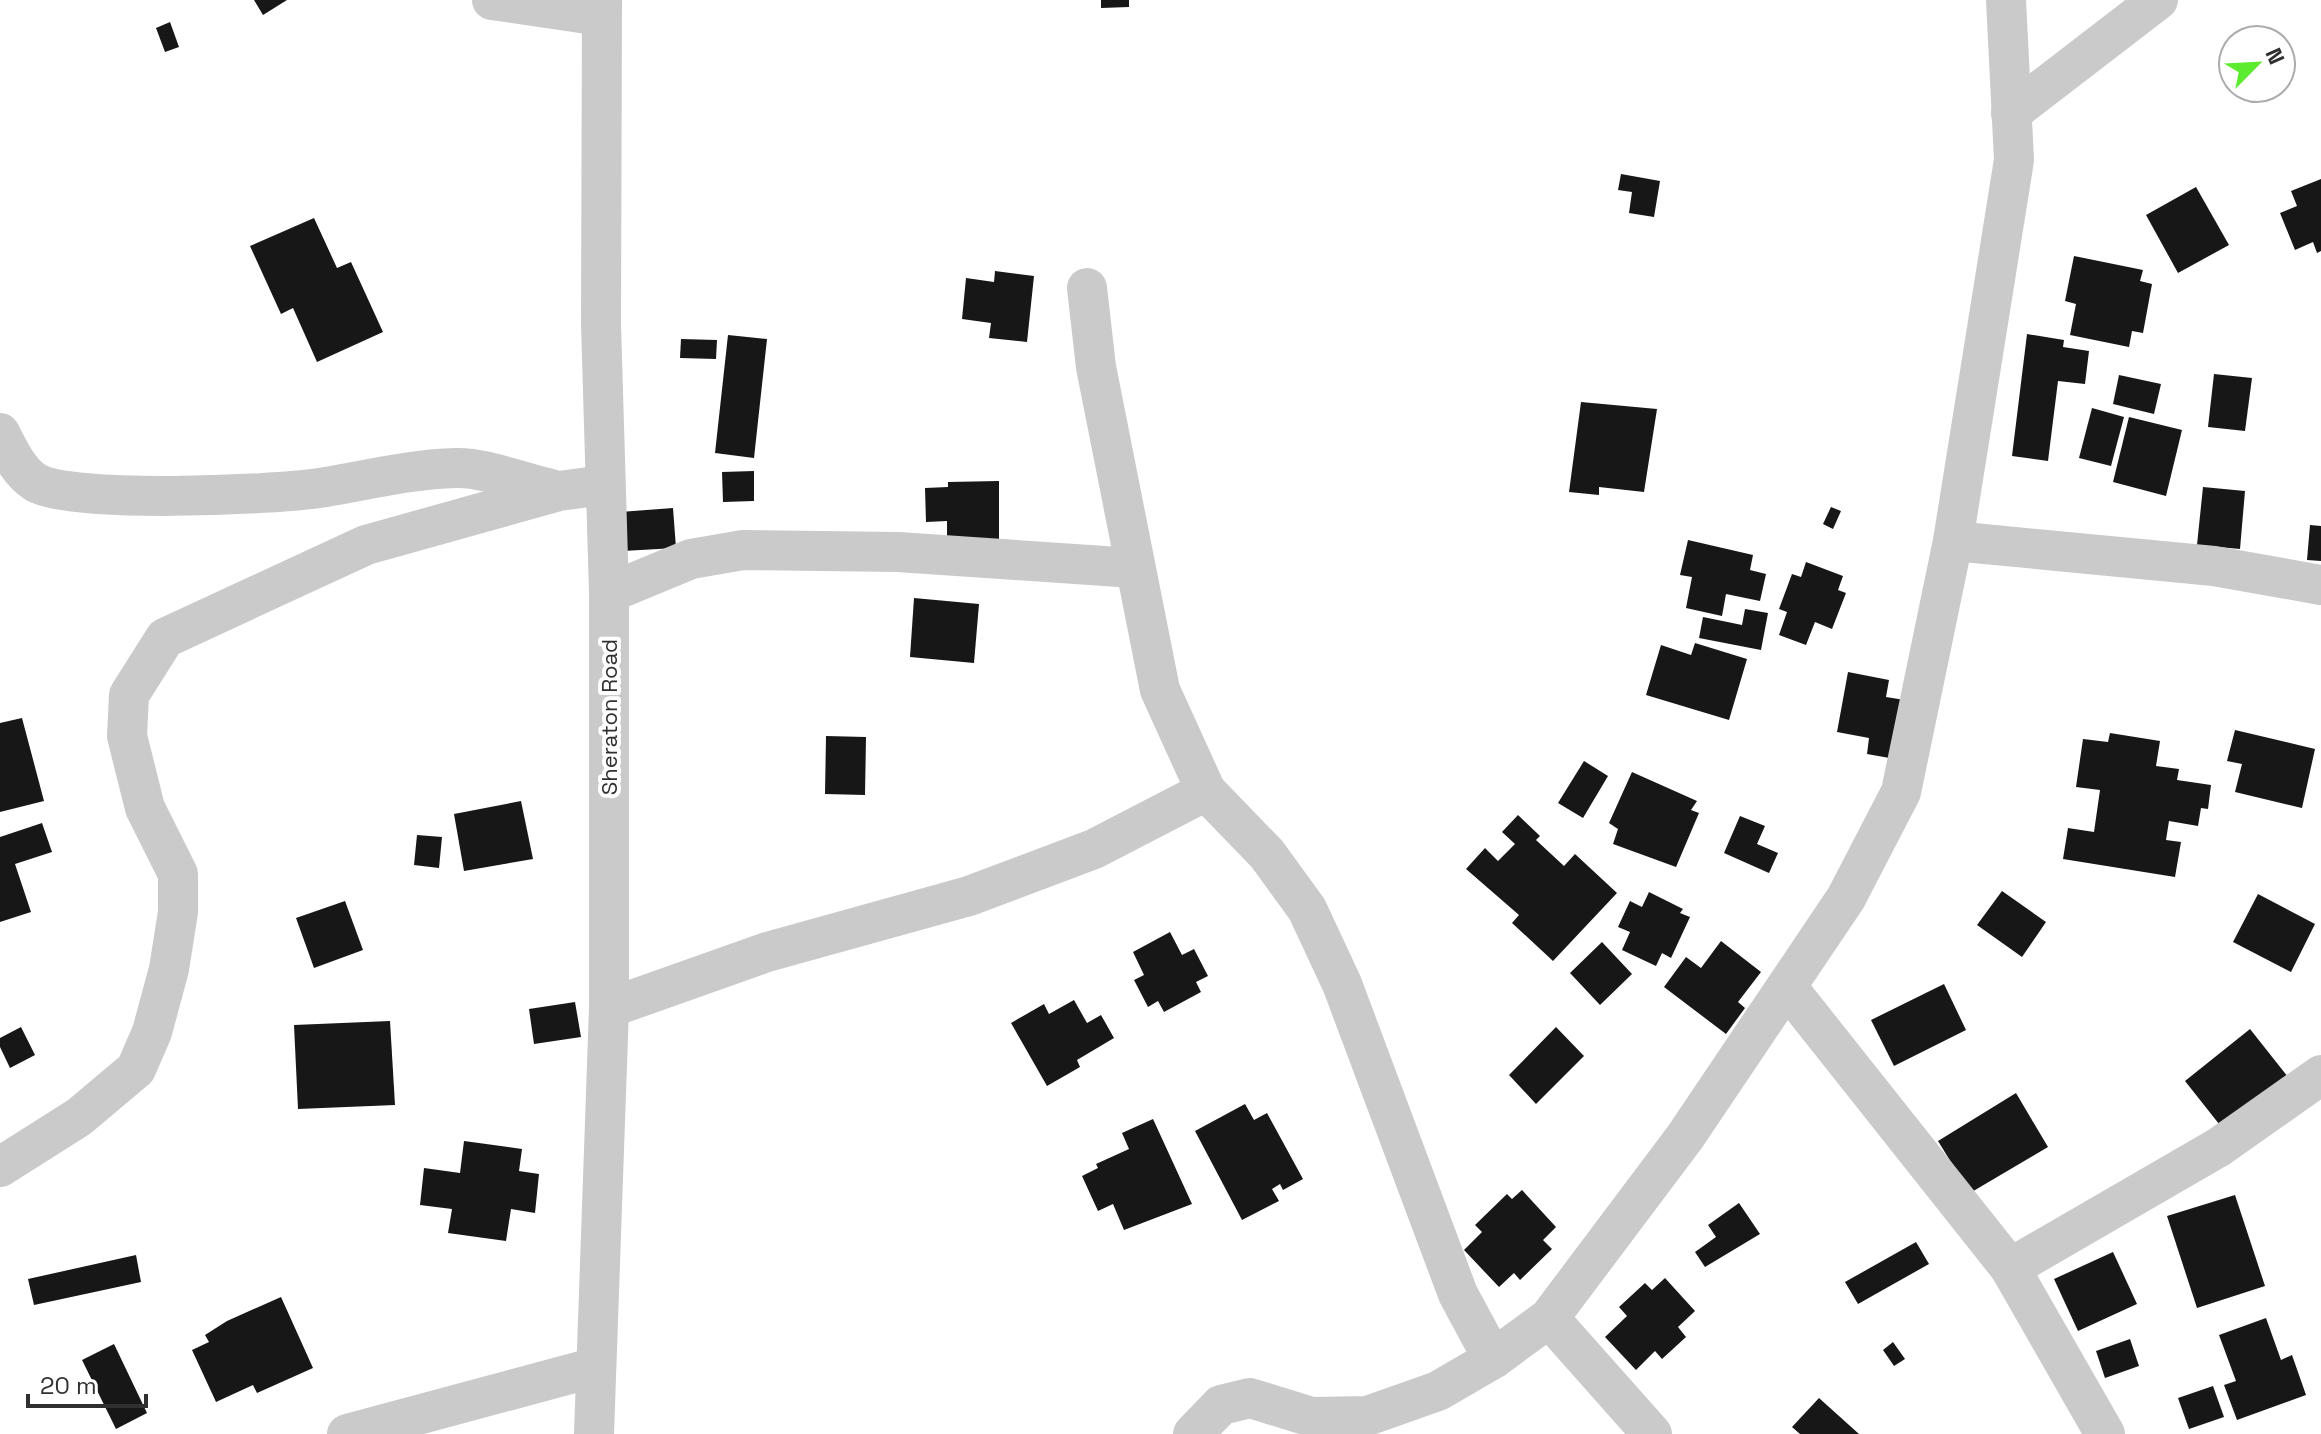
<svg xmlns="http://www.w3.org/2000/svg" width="2321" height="1434" font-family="'Space Grotesk',sans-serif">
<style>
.building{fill:#171717}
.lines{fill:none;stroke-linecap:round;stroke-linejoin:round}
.minor{stroke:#cacaca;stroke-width:40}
.labels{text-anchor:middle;stroke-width:8;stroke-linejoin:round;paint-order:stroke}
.street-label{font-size:22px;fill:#303030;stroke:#fff}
</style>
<rect width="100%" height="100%" fill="#fff"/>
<g class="building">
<polygon points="254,0 287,0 263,15"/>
<polygon points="1101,0 1129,0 1129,7 1101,8"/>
<polygon points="170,22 179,47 165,52 156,28"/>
<polygon points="1621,174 1660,181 1654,217 1629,213 1632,192 1618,190"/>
<polygon points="2321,179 2321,251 2317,253 2313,242 2295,250 2280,213 2297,206 2291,191"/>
<polygon points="2196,187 2229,245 2178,273 2146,215"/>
<polygon points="314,218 337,268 351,262 383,332 317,362 293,308 281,314 250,246"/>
<polygon points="2074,256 2143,270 2140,281 2152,284 2143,333 2132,331 2129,347 2070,335 2076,304 2065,301"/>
<polygon points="995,271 1034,276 1027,342 989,338 991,323 962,319 966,278 994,282"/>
<polygon points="2027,334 2064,340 2063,347 2089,351 2085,384 2058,381 2048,461 2012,456"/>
<polygon points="728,335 767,339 754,458 715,453"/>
<polygon points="681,339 717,340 716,359 680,358"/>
<polygon points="2214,374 2252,378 2245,431 2208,427"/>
<polygon points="2119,375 2161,384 2154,414 2113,404"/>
<polygon points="1581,402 1657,409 1644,492 1599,487 1599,495 1569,492"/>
<polygon points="2092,408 2124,417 2111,466 2079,458"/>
<polygon points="2129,417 2182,430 2166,496 2113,482"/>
<polygon points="754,471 754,501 723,502 722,472"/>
<polygon points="999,481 999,539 947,539 947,521 926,522 925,488 948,487 948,482"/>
<polygon points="2203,487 2245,491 2240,549 2197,545"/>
<polygon points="1831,507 1841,511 1833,529 1823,524"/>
<polygon points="673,508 676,548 623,551 620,512"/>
<polygon points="2310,525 2321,526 2321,561 2307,560"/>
<polygon points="1688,540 1753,555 1750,570 1766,574 1760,601 1726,594 1722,616 1686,608 1692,577 1680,575"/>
<polygon points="1806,562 1843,576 1838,590 1846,593 1832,629 1815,622 1806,645 1779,635 1787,612 1779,609 1792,574 1801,577"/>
<polygon points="914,598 979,604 974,663 910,657"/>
<polygon points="1745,609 1768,613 1761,650 1699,638 1703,617 1742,625"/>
<polygon points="1695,643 1747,659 1729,720 1646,695 1661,645 1691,655"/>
<polygon points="1848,672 1889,680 1886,697 1905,700 1895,759 1867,754 1869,738 1837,732"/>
<polygon points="22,718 44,801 0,812 0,723"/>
<polygon points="2235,730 2315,749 2302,808 2235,792 2242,764 2227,761"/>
<polygon points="2110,733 2160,741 2156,766 2179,769 2177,780 2211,785 2208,809 2201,808 2198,826 2169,821 2166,840 2181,842 2175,877 2063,859 2068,828 2094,832 2100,790 2076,787 2083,739 2108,742"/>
<polygon points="826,736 866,737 865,795 825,794"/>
<polygon points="1584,761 1608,776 1583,818 1558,803"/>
<polygon points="1632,772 1697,801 1691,810 1699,813 1676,867 1613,844 1618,829 1609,823"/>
<polygon points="521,801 533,859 464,871 454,814"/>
<polygon points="1518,815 1540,836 1536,840 1564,866 1575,854 1617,893 1553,961 1512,923 1519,915 1466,869 1485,848 1498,861 1515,844 1502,832"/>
<polygon points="1740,816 1765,826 1757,844 1778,853 1769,873 1724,853"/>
<polygon points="42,823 52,852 15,864 31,912 0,922 0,837"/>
<polygon points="417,835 442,837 439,868 414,865"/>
<polygon points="2002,891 2046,922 2022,957 1977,925"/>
<polygon points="1649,892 1683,909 1680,913 1690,917 1671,958 1662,953 1656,966 1622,950 1630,932 1618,927 1630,901 1642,907"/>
<polygon points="2258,894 2315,924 2291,972 2233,942"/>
<polygon points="345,901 363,950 314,968 296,918"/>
<polygon points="1170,932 1182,955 1194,949 1208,976 1196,982 1201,992 1164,1012 1158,1001 1148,1007 1134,980 1144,975 1133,952"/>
<polygon points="1721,941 1761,972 1738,1002 1745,1008 1726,1034 1664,987 1686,957 1701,968"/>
<polygon points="1602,942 1632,974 1600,1005 1570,973"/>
<polygon points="1944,984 1966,1030 1894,1066 1871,1020"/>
<polygon points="1074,1000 1087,1023 1101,1015 1114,1038 1077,1060 1080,1067 1047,1086 1011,1023 1044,1004 1049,1014"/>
<polygon points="575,1002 581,1037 534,1044 529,1009"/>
<polygon points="390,1021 395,1105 298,1109 294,1025"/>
<polygon points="21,1027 35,1055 10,1068 0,1047 0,1038"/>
<polygon points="1556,1027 1584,1056 1536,1104 1509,1075"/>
<polygon points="2250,1029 2288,1077 2223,1129 2185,1081"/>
<polygon points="2016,1093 2048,1147 1970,1193 1938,1141"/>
<polygon points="1245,1104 1254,1120 1267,1113 1303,1179 1283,1190 1280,1184 1272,1189 1279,1201 1242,1220 1195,1131"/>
<polygon points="1153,1119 1192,1204 1124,1230 1113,1204 1098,1211 1082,1176 1098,1168 1096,1164 1129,1149 1122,1133"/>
<polygon points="464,1141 522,1149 519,1171 539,1174 535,1213 511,1209 506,1241 448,1233 452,1209 420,1205 424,1168 460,1173"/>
<polygon points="1522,1190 1556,1227 1543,1240 1552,1249 1520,1280 1514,1273 1499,1287 1464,1250 1482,1232 1475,1225 1507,1194 1512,1199"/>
<polygon points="2235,1195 2265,1286 2197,1308 2167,1216"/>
<polygon points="1739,1203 1760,1234 1705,1267 1695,1252 1716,1237 1708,1225"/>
<polygon points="1916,1242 1929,1264 1858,1304 1845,1282"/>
<polygon points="2113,1252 2137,1304 2078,1331 2054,1279"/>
<polygon points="136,1255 141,1282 34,1305 28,1279"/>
<polygon points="1665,1278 1695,1311 1678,1327 1686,1337 1662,1359 1655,1351 1636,1370 1605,1337 1627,1316 1619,1307 1645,1283 1652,1290"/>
<polygon points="281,1297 313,1368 257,1393 253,1385 216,1402 192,1350 209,1342 205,1335 227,1321"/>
<polygon points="2266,1318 2281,1360 2292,1355 2306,1395 2237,1420 2224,1385 2236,1381 2219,1335"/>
<polygon points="2130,1339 2139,1366 2105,1378 2096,1351"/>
<polygon points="1893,1342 1905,1359 1894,1366 1883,1350"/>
<polygon points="114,1344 147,1413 116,1429 82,1360"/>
<polygon points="2213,1386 2224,1417 2189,1429 2178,1398"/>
<polygon points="1819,1398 1859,1434 1800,1434 1792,1427"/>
</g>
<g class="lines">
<g class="minor">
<polyline points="492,0 601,16"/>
<polyline points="2011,113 2158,0"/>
<polyline points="1087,288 1096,367 1160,690 1206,791 1267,854 1307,909 1342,984 1458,1294 1493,1359"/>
<path d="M 0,433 C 8,449 19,472 35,482 C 69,504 273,495 319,488 C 365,481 409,469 456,468 C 483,467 524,483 551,489"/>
<polyline points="1953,541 2214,566 2321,585"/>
<polyline points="609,593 691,559 743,550 898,552 1134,568"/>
<polyline points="1787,987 2010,1268 2105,1434"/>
<polyline points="609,1008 767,952 969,896 1094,849 1206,791"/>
<polyline points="0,1167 79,1117 136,1069 152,1032 169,969 178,912 178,874 145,808 127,736 129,695 165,638 366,545 559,491 604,485"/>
<polyline points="2010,1268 2219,1147 2321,1075"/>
<polyline points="1549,1318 1652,1434"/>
<polyline points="347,1434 596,1367"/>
<polyline points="594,1434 609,1008 609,593 601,324 602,0"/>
<polyline points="1193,1434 1221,1405 1250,1398 1312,1417 1367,1416 1438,1391 1493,1359 1549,1318 1685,1137 1846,898 1901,792 1953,541 2014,160 2006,0"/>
</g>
</g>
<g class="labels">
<g class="street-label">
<text transform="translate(609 717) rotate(-90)" y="8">Sheraton Road</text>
</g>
</g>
<g transform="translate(2257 64) rotate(66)"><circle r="38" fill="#ffffff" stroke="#acacac" stroke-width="2"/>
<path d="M0-6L14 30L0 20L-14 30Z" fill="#5deb2f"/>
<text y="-12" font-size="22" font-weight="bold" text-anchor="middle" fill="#303030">N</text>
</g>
<path d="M28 1394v12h118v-12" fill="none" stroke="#303030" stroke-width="4"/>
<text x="40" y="1394" font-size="24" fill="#303030" stroke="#ffffff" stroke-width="6" paint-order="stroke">20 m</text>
</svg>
